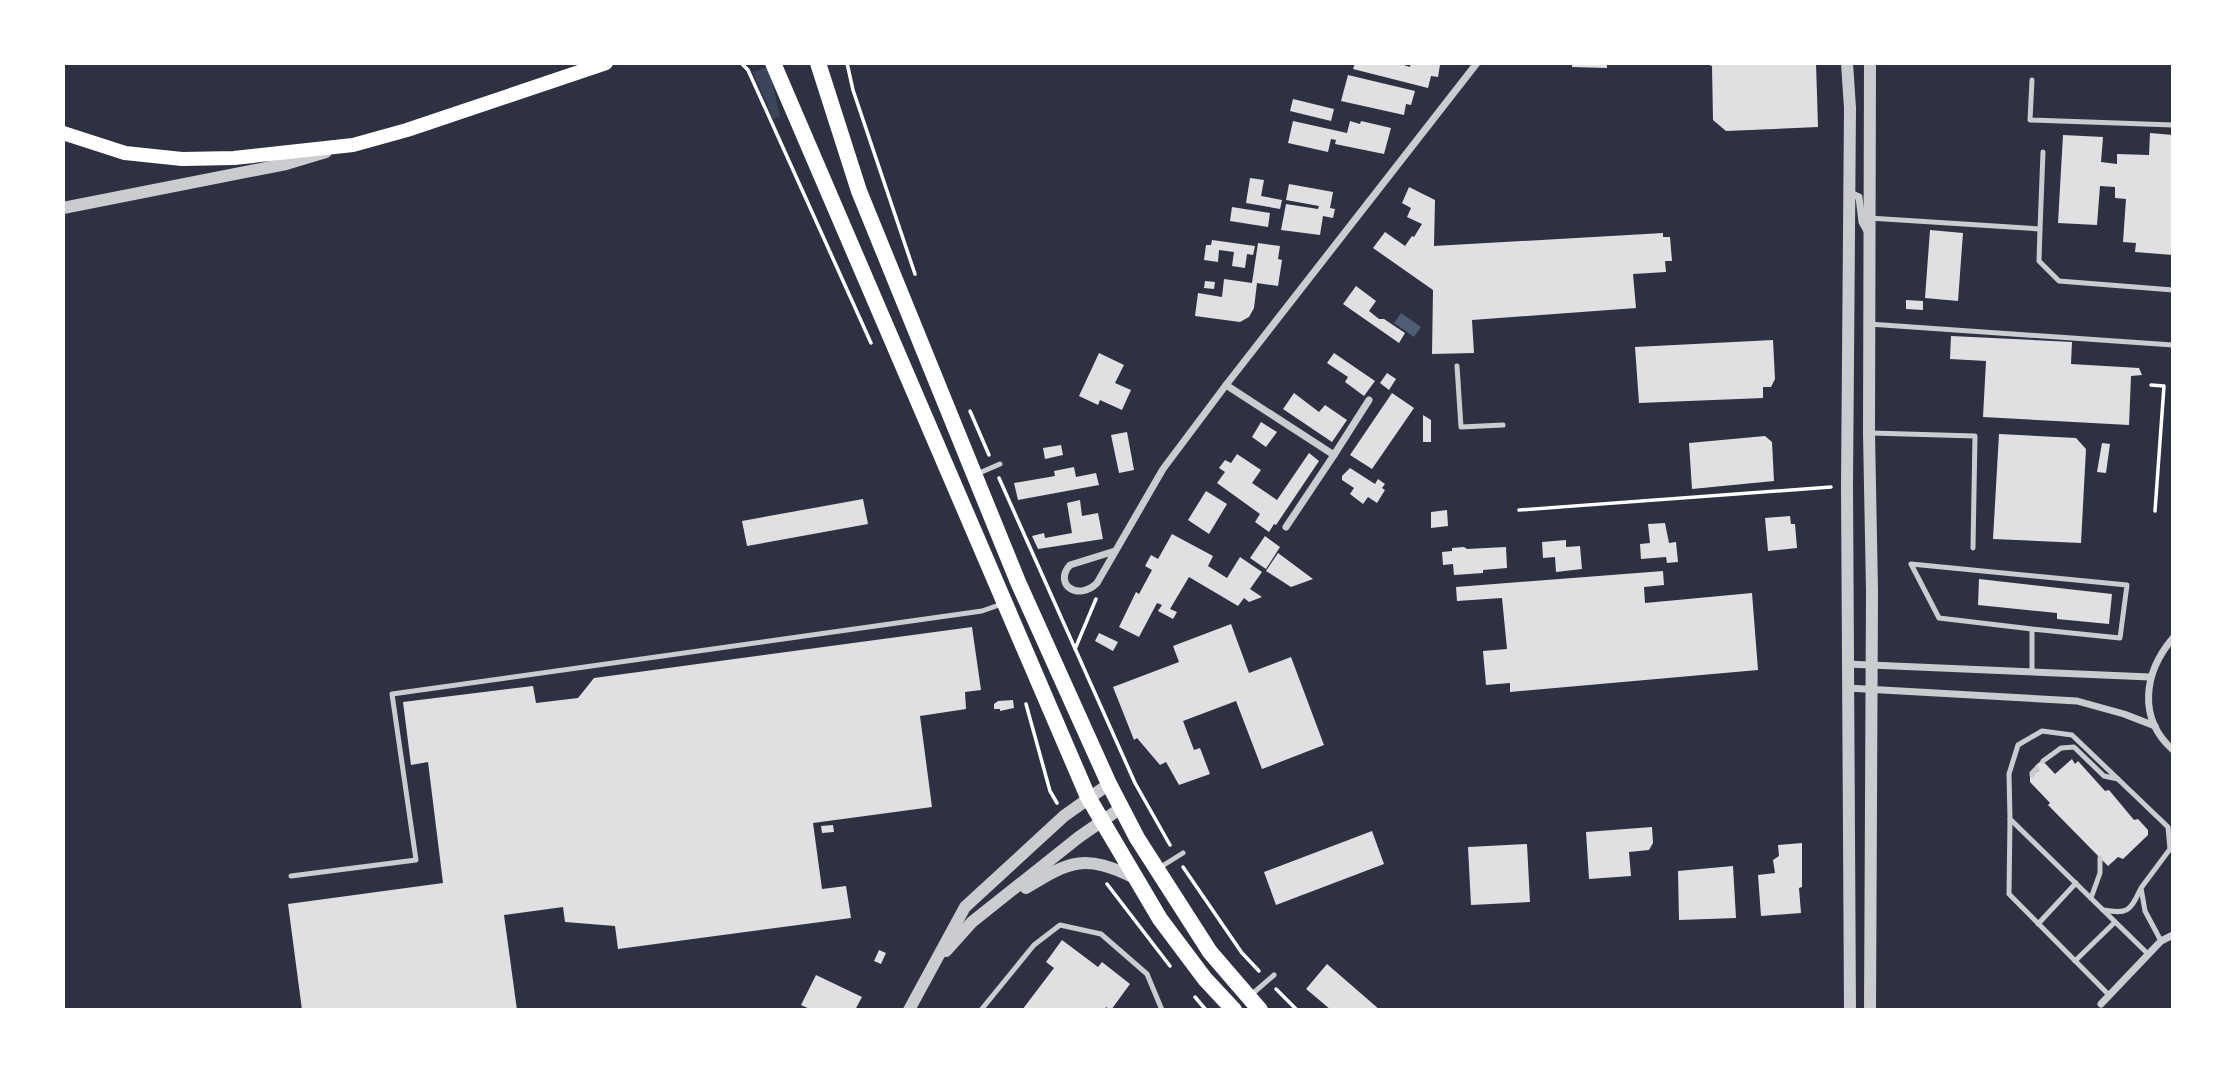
<svg xmlns="http://www.w3.org/2000/svg" width="2236" height="1073" font-family="'PT Sans',sans-serif">
<style>
.green{fill:#3c4559}
.water{fill:#4f5d75}
.building{fill:#e0e0e3}
.lines{fill:none;stroke-linecap:round;stroke-linejoin:round}
.path{stroke:#fff;stroke-width:3.5}
.service{stroke:#caccd0;stroke-width:5}
.minor{stroke:#caccd0;stroke-width:7}
.tertiary{stroke:#caccd0;stroke-width:12}
.secondary{stroke:#fff;stroke-width:14}
.primary{stroke:#fff;stroke-width:16}
</style>
<rect width="100%" height="100%" fill="#2d3142"/>
<polygon class="green" points="769,67 780,117 773,119 753,72"/>
<polygon class="water" points="1401,313 1421,327 1414,337 1394,323"/>
<g class="building">
<polygon points="1355,63 1397,63 1410,67 1411,63 1434,63 1440,65 1438,77 1431,76 1428,88 1353,69"/>
<polygon points="1572,63 1607,63 1607,68 1572,67"/>
<polygon points="1704,63 1816,63 1818,127 1726,131 1713,120 1712,66"/>
<polygon points="1348,75 1415,91 1411,105 1406,104 1404,115 1341,101"/>
<polygon points="1293,99 1334,109 1331,121 1290,111"/>
<polygon points="1293,121 1347,133 1350,121 1360,124 1361,121 1391,128 1384,154 1335,144 1336,140 1331,139 1328,152 1288,143"/>
<polygon points="2150,133 2173,135 2173,255 2135,252 2136,243 2123,242 2126,199 2115,198 2115,187 2100,186 2097,225 2058,223 2063,135 2103,137 2101,162 2117,164 2117,154 2149,155"/>
<polygon points="1250,178 1264,180 1261,196 1282,200 1280,209 1246,203"/>
<polygon points="1289,184 1333,192 1330,208 1335,209 1333,218 1323,216 1320,235 1281,230 1286,204 1318,209 1319,206 1286,200"/>
<polygon points="1409,187 1435,200 1434,246 1663,233 1663,237 1670,237 1672,261 1665,261 1666,272 1633,274 1636,308 1472,320 1474,353 1432,354 1433,290 1373,248 1385,232 1405,246 1412,236 1414,237 1422,224 1407,217 1411,208 1402,203"/>
<polygon points="1232,207 1270,213 1268,227 1230,221"/>
<polygon points="1930,230 1963,233 1958,301 1925,298"/>
<polygon points="1212,240 1255,246 1253,255 1247,254 1245,268 1232,266 1234,252 1219,250 1218,262 1204,260 1206,245 1211,245"/>
<polygon points="1258,243 1280,246 1278,259 1282,260 1278,286 1257,283 1254,308 1249,317 1240,322 1195,316 1198,293 1222,297 1224,279 1252,283"/>
<polygon points="1205,281 1215,282 1214,289 1204,288"/>
<polygon points="1356,286 1376,301 1369,311 1379,319 1384,319 1405,333 1399,343 1343,304"/>
<polygon points="1906,300 1923,301 1923,310 1906,309"/>
<polygon points="1951,336 2072,342 2071,364 2139,368 2142,375 2131,376 2129,425 1983,417 1986,361 1950,359"/>
<polygon points="1773,340 1775,379 1771,387 1763,387 1763,398 1639,403 1635,347"/>
<polygon points="1099,353 1124,365 1115,383 1131,390 1122,410 1100,400 1098,405 1079,396"/>
<polygon points="1334,353 1375,381 1364,396 1345,382 1348,377 1327,363"/>
<polygon points="1387,373 1396,379 1389,390 1380,383"/>
<polygon points="1294,393 1319,412 1325,405 1347,420 1332,442 1283,409"/>
<polygon points="1392,393 1414,408 1372,469 1350,455"/>
<polygon points="1423,415 1431,420 1431,442 1423,442"/>
<polygon points="1261,422 1277,432 1266,447 1252,437"/>
<polygon points="1127,432 1134,470 1119,473 1111,435"/>
<polygon points="1999,434 2076,438 2086,449 2081,543 1993,539"/>
<polygon points="1765,436 1772,442 1774,481 1692,489 1689,443"/>
<polygon points="2102,443 2110,444 2106,473 2097,472"/>
<polygon points="1061,445 1063,455 1045,459 1043,448"/>
<polygon points="1309,453 1319,461 1276,525 1274,524 1269,532 1255,522 1260,514 1217,483 1225,472 1219,468 1225,460 1231,463 1237,454 1261,470 1252,483 1277,500"/>
<polygon points="1074,467 1076,477 1096,473 1099,485 1018,500 1014,483 1055,476 1054,471"/>
<polygon points="1350,468 1375,484 1378,479 1385,484 1382,488 1385,490 1377,503 1368,497 1363,504 1350,494 1354,488 1342,480 1342,476"/>
<polygon points="1206,491 1227,504 1209,534 1188,520"/>
<polygon points="863,499 868,524 747,546 742,521"/>
<polygon points="1080,500 1082,516 1098,513 1103,539 1038,549 1032,536 1044,533 1045,538 1072,533 1067,503"/>
<polygon points="1447,510 1448,526 1431,528 1431,512"/>
<polygon points="1790,516 1791,524 1795,524 1797,548 1768,551 1765,518"/>
<polygon points="1665,523 1669,543 1676,542 1678,562 1667,563 1666,557 1641,559 1640,544 1650,543 1648,524"/>
<polygon points="1172,534 1213,556 1208,566 1227,578 1240,557 1262,572 1250,589 1262,597 1249,602 1244,598 1238,606 1189,577 1170,609 1177,612 1173,619 1158,611 1162,605 1157,603 1139,637 1119,627 1136,592 1139,594 1152,570 1145,566 1151,555 1158,559"/>
<polygon points="1265,536 1280,547 1266,569 1250,558"/>
<polygon points="1566,540 1566,547 1580,546 1582,569 1556,572 1555,557 1543,558 1542,542"/>
<polygon points="1464,547 1467,549 1506,547 1507,568 1483,570 1483,573 1454,575 1453,564 1443,565 1442,552 1452,551 1452,548"/>
<polygon points="1278,553 1313,579 1291,587 1266,571"/>
<polygon points="1663,571 1664,585 1644,587 1645,603 1752,593 1758,670 1510,692 1510,683 1486,685 1483,651 1507,649 1502,598 1457,601 1456,587"/>
<polygon points="1979,579 2112,594 2109,624 2057,619 2057,613 1978,605"/>
<polygon points="1231,624 1249,673 1291,657 1324,745 1262,769 1236,701 1183,721 1194,750 1200,748 1210,774 1179,785 1166,762 1160,765 1137,738 1134,740 1113,687 1179,662 1173,646"/>
<polygon points="972,627 981,690 965,692 966,709 920,716 932,807 813,823 822,889 846,886 851,918 618,949 615,926 565,922 563,907 504,915 517,1010 302,1010 288,904 443,883 428,762 411,765 403,702 533,686 536,703 578,698 594,678"/>
<polygon points="1099,633 1118,642 1113,651 1095,641"/>
<polygon points="1013,700 1014,708 1000,711 1000,709 994,709 994,704 998,701"/>
<polygon points="2072,759 2075,764 2078,761 2105,791 2109,790 2134,820 2138,819 2148,830 2148,835 2123,859 2118,857 2108,866 2048,805 2050,803 2030,782 2030,777 2039,770 2035,766 2042,760 2055,774"/>
<polygon points="833,825 834,832 822,833 821,826"/>
<polygon points="1652,827 1653,843 1649,850 1629,852 1631,876 1589,879 1586,832"/>
<polygon points="1372,831 1384,864 1276,905 1264,872"/>
<polygon points="1802,843 1802,887 1799,888 1801,913 1761,916 1758,875 1775,873 1773,860 1779,856 1778,845"/>
<polygon points="1527,844 1530,902 1471,905 1468,847"/>
<polygon points="1733,866 1736,918 1679,920 1678,871"/>
<polygon points="1062,940 1098,967 1102,962 1130,984 1111,1010 1106,1007 1104,1010 1022,1010 1054,968 1046,962"/>
<polygon points="879,950 886,953 881,964 874,961"/>
<polygon points="1327,964 1380,1010 1331,1010 1311,993 1306,989"/>
<polygon points="816,975 862,997 855,1010 812,1010 801,1005"/>
</g>
<g class="lines">
<g class="path">
<polyline points="741,63 748,70 871,343"/>
<polyline points="847,63 853,90 915,274"/>
<polyline points="2151,385 2164,386 2155,511"/>
<polyline points="970,411 989,455"/>
<polyline points="999,478 1135,783 1170,845"/>
<polyline points="1519,510 1831,487"/>
<polyline points="1075,649 1096,599"/>
<polyline points="1026,704 1050,791 1057,803"/>
<polyline points="1183,867 1242,953 1259,971"/>
<polyline points="1107,884 1170,966"/>
<polyline points="1276,989 1297,1010"/>
<polyline points="1195,997 1206,1010"/>
</g>
<g class="service">
<polyline points="2032,80 2030,120 2173,125"/>
<polyline points="1869,218 2040,229 2043,152"/>
<polyline points="2040,229 2039,261 2059,281 2173,290"/>
<polyline points="1869,324 2173,345"/>
<polyline points="1457,366 1461,427 1503,425"/>
<polyline points="1871,433 1975,436 1973,548"/>
<polyline points="977,474 1000,464"/>
<polyline points="2032,672 2032,629 1939,618 1911,564 2127,585 2120,638 2032,629"/>
<polyline points="2043,761 2061,748 2074,747 2104,776 2118,779"/>
<polyline points="2032,775 2032,773 2037,768"/>
<polyline points="2010,819 2009,894 2109,995"/>
<polyline points="1159,868 1183,853"/>
<polyline points="291,876 416,860 392,694 982,611 1002,604"/>
<polyline points="2091,898 2100,873 2100,858"/>
<path d="M 2103,910 C 2127,914 2130,912 2140,890"/>
<polyline points="2038,924 2076,883"/>
<polyline points="2148,954 2010,819 2009,774 2018,745 2042,731 2072,735 2168,827 2170,849 2141,888 2145,911 2161,941"/>
<polyline points="2075,961 2115,922"/>
<polyline points="1251,995 1274,975"/>
<polyline points="981,1010 1034,945 1060,925 1101,934 1147,974 1162,1010"/>
</g>
<g class="minor">
<polyline points="1850,193 1859,197 1862,222 1867,231"/>
<polyline points="1226,385 1334,455 1286,527"/>
<polyline points="1334,455 1369,400"/>
<path d="M 1115,551 L 1070,565 C 1053,584 1078,602 1097,583 L 1163,469 L 1226,385 L 1477,63"/>
<path d="M 2173,638 C 2144,672 2137,718 2173,750"/>
<polyline points="1847,664 2150,677"/>
<polyline points="1847,688 2077,701 2124,714 2155,726"/>
<polyline points="2101,1004 2161,941 2173,935"/>
</g>
<g class="tertiary">
<polyline points="1847,63 1850,108 1847,485 1850,1010"/>
<polyline points="1870,63 1869,433 1872,591 1870,1010"/>
<polyline points="63,208 286,164 326,152"/>
<path d="M 1026,888 C 1071,860 1085,854 1135,878"/>
<polyline points="946,951 972,922 1079,837 1121,808"/>
<polyline points="909,1010 965,907 1064,816 1109,784"/>
</g>
<polyline class="secondary" points="63,133 125,153 182,159 234,158 353,145 407,130 606,63"/>
<g class="primary">
<polyline points="773,63 1088,797 1160,919 1205,979 1234,1010"/>
<polyline points="818,63 859,191 1018,582 1109,784 1137,838 1210,952 1260,1010"/>
</g>
</g>
<rect width="2236" height="1073" fill="none" stroke="#ffffff" stroke-width="130"/>
</svg>
